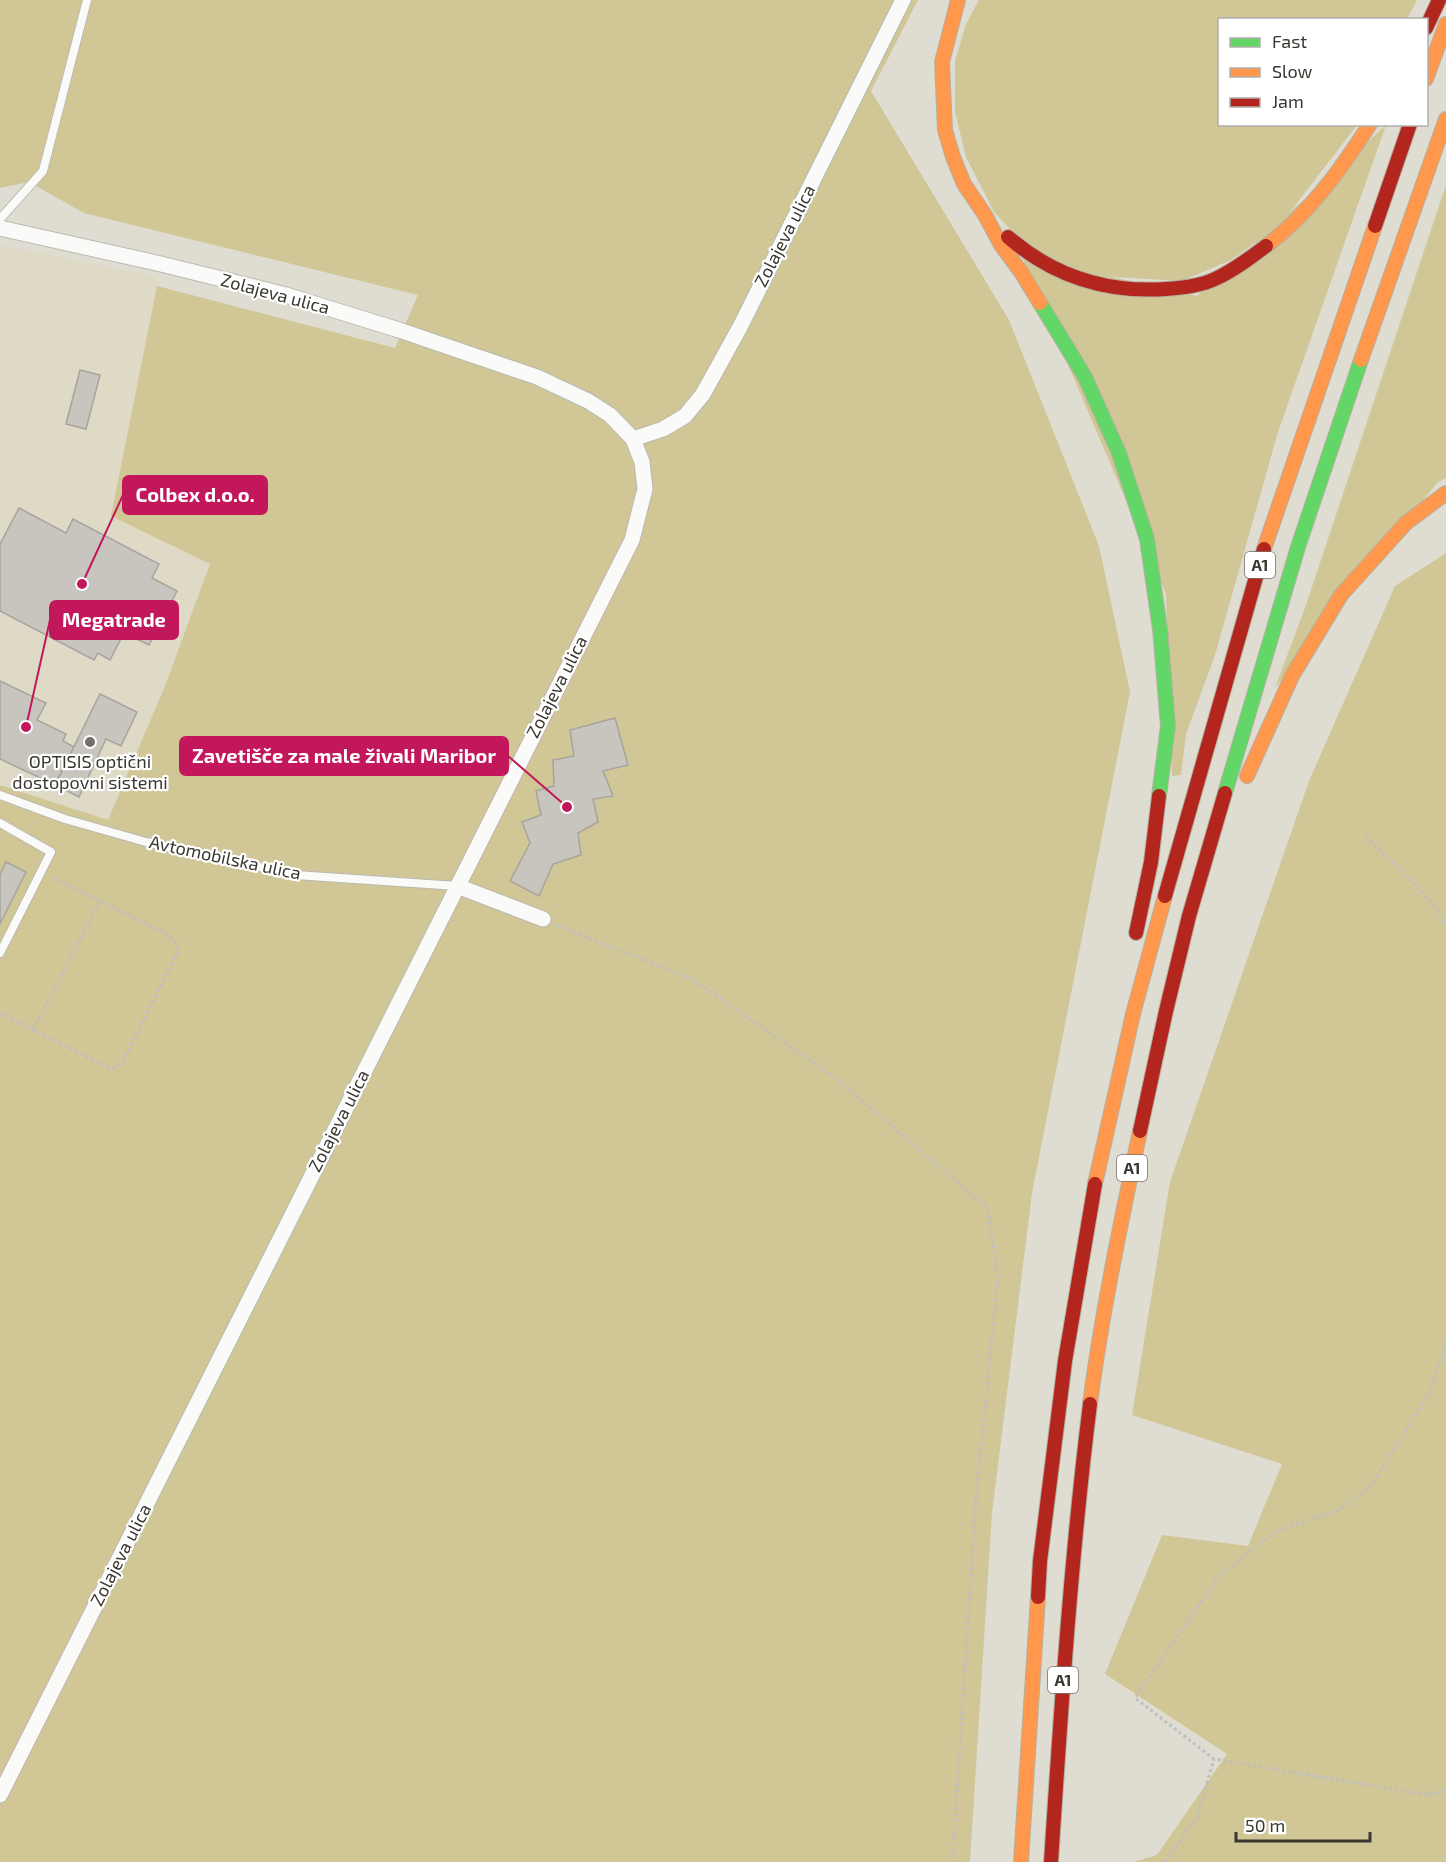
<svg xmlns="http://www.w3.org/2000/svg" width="1446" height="1862" font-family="'Exo 2',sans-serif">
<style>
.built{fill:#dedac6}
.green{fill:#d1c696}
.building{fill:#c7c5bd;stroke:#a6a49d;stroke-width:1.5}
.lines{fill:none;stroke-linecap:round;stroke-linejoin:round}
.lane-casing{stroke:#bbb9b0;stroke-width:10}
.street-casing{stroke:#bbb9b0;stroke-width:17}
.fast-casing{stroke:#b5b1a2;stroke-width:16}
.slow-casing{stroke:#b5b1a2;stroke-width:16}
.jam-casing{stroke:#b5b1a2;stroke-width:16}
.path{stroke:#c1bfbd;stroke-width:3;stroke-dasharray:3 3;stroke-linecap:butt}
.lane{stroke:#fafaf8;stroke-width:8}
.street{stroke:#fafaf8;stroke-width:15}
.fast{stroke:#63d668;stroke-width:14}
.slow{stroke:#ff974d;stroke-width:14}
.jam{stroke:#b3261e;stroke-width:14}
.poi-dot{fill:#737169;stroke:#fff;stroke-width:2}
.labels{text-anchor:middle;stroke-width:4.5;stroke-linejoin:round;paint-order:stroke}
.shield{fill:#fff;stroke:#74736e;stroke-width:1.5}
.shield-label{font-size:16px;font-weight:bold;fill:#393730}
.street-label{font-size:18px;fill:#393730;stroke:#fff}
.poi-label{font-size:18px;fill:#393730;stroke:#fff}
.leader{fill:none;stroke:#c2185b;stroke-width:2}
.callout-dot{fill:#c2185b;stroke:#fff;stroke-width:2}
.callout{fill:#c2185b;stroke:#c2185b;stroke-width:2}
.callout-label{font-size:20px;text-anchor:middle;font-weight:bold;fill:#fff}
</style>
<rect width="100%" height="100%" fill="#dfdcd2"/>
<polygon class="built" points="0,245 159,277 111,516 210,564 165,686 108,821 0,785"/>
<g class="green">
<polygon points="0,0 918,0 871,91 1009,320 1099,546 1130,692 1032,1193 992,1512 970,1862 0,1862 0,785 108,820 165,686 210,564 111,516 157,286 395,348 418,295 84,213 29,182 0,188"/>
<polygon points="979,0 1417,0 1407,19 1220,20 1220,124 1357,125 1280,225 1231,260 1182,281 1080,275 1023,243 994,212 966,157 955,112 955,61 966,24"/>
<polygon points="1386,125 1278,432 1215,655 1186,734 1181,775 1172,776 1166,594 1022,257 1197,296"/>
<polygon points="1446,185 1446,478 1437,483 1275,688 1305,608"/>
<polygon points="1446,553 1446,1862 1133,1862 1157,1855 1227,1754 1105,1674 1162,1535 1248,1546 1282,1464 1132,1415 1170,1182 1309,781 1395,586"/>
</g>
<g class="building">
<polygon points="80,370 100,375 86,429 66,424"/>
<polygon points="19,508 66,533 73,519 159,564 152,578 177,591 149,645 124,633 110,660 98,653 94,660 0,611 0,544"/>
<polygon points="0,681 46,703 37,720 66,734 63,741 74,747 55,785 0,759"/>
<polygon points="100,694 137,712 121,746 106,739 79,797 55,785"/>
<polygon points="615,718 628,765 603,771 613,796 593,799 598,822 578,833 581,855 553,864 539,896 510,881 530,843 522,822 541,815 536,791 554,786 553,760 574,756 570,730"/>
<polygon points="6,862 26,872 0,924 0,874"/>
</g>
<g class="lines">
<defs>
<g id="lane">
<polyline points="0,219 43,171 87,0"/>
<polyline points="0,795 65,819 146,842 296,875 457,886"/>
<polyline points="0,823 51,852 0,953"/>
</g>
<g id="street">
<polyline points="0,228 161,264 286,295 399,330 537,377 588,401 610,415 633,439 642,462 645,489 632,540 0,1795"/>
<polyline points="633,439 663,429 685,416 703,394 740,327 903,0"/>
<polyline points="457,886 543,919"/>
</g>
<g id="fast">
<polyline points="1040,303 1085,377 1119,453 1147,539 1160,629 1168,726 1159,796"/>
<polyline points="1225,793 1298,547 1361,360"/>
</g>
<g id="slow">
<polyline points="958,0 942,62 945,130 953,157 964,184 985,215 1001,245 1021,272 1040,303"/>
<polyline points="1426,79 1446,24"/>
<path d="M 1266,246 C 1309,214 1341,169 1370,124"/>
<polyline points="1361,360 1446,119"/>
<polyline points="1264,549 1375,226"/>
<polyline points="1247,776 1292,676 1341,595 1406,523 1446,493"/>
<polyline points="1095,1184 1133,1014 1165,896"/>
<path d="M 1090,1404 C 1102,1312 1121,1222 1140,1131"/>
<polyline points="1021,1862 1038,1597"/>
</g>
<g id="jam">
<polyline points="1426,28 1439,0"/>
<polyline points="1375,226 1410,124"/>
<path d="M 1008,237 C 1053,276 1107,293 1166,289 C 1182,288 1200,286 1215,279 C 1233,271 1250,258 1266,246"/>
<polyline points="1165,896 1264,549"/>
<polyline points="1136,933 1151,862 1159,796"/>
<polyline points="1140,1131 1166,1011 1189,916 1225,793"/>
<polyline points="1038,1597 1040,1561 1065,1361 1095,1184"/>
<path d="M 1051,1862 C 1061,1709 1071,1556 1090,1404"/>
</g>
</defs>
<use href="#lane" class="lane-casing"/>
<use href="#street" class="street-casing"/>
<use href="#fast" class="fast-casing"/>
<use href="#slow" class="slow-casing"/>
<use href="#jam" class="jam-casing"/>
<g class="path">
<polyline points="1366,836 1429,899 1446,926"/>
<polyline points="556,925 692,979 837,1079 988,1209 998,1278 976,1497 954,1839 954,1862"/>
<polyline points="0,1013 108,1068 115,1068 123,1061 177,954 177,944 170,936 51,877"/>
<polyline points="33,1030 100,901"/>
<polyline points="1446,1342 1430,1392 1371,1486 1339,1510 1276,1531 1219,1576 1135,1698 1214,1759 1427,1795 1446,1791"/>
<polyline points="1165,1862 1197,1817 1214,1759"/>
</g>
<use href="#lane" class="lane"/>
<use href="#street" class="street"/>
<use href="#fast" class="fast"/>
<use href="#slow" class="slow"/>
<use href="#jam" class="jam"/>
</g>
<circle class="poi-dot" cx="90" cy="742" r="6"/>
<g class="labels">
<g class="shield">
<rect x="1245" y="552" width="30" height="26" rx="4.5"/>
<rect x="1117" y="1155" width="30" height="26" rx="4.5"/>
<rect x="1048" y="1667" width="30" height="26" rx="4.5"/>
</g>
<g class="shield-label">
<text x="1260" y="571">A1</text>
<text x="1132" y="1174">A1</text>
<text x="1063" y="1686">A1</text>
</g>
<g class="street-label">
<text transform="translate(785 236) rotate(-63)" y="6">Zolajeva ulica</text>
<text transform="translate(275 294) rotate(15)" y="6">Zolajeva ulica</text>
<text transform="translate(557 687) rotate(-63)" y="6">Zolajeva ulica</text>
<text transform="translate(225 858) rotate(12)" y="6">Avtomobilska ulica</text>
<text transform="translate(339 1121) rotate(-63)" y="6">Zolajeva ulica</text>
<text transform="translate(121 1555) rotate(-63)" y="6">Zolajeva ulica</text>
</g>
<g class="poi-label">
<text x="90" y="768">OPTISIS optični<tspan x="90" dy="21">dostopovni sistemi</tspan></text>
</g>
</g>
<path class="leader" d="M82 584L123 495M26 727L50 620M567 807L508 756"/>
<g class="callout-dot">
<circle cx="82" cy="584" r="6"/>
<circle cx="26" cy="727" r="6"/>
<circle cx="567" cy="807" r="6"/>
</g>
<g class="callout">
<rect x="123" y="476" width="144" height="38" rx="6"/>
<rect x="50" y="601" width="128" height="38" rx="6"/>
<rect x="180" y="737" width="328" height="38" rx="6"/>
</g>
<g class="callout-label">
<text x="195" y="502">Colbex d.o.o.</text>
<text x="114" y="627">Megatrade</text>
<text x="344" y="763">Zavetišče za male živali Maribor</text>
</g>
<rect x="1218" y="18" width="210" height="108" fill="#ffffff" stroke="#b0afac" stroke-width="1.5"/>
<rect x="1230" y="38" width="30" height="9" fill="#63d668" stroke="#b0afac" stroke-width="1.5"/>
<text x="1272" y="48" font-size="18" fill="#393730">Fast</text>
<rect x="1230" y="68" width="30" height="9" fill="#ff974d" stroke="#b0afac" stroke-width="1.5"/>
<text x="1272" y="78" font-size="18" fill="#393730">Slow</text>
<rect x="1230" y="98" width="30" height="9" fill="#b3261e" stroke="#b0afac" stroke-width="1.5"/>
<text x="1272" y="108" font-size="18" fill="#393730">Jam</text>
<path d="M1236 1832v9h134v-9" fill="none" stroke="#393730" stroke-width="3"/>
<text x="1245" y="1832" font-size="18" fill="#393730" stroke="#ffffff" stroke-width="4.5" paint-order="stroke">50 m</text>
</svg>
